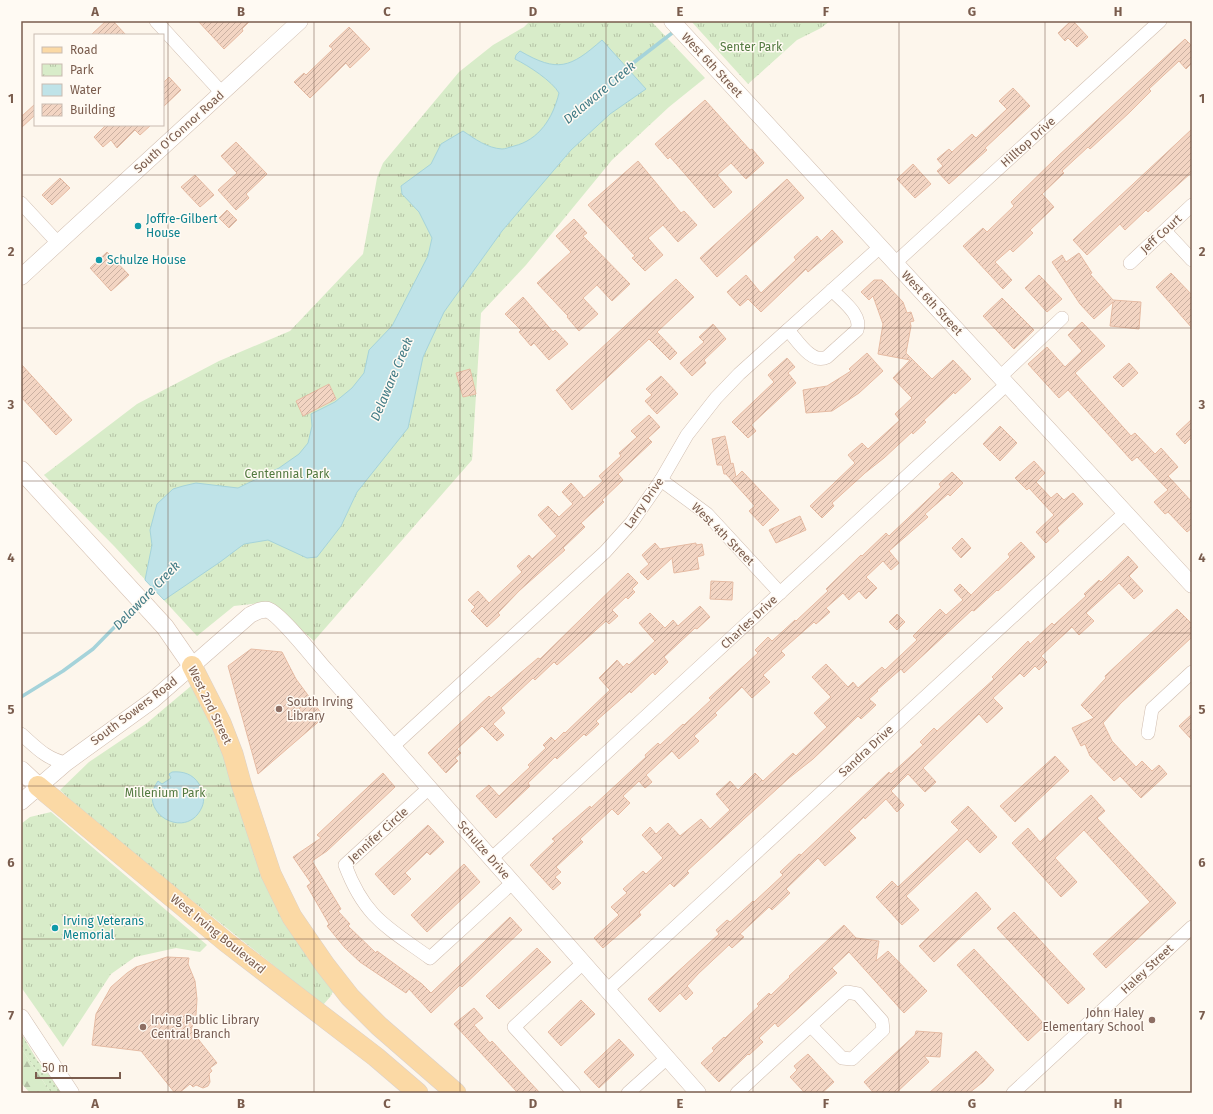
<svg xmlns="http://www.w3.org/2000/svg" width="1213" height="1114" font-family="'Fira Sans',sans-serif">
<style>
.grass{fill:url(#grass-dots)}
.forest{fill:url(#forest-firs)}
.park{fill:url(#park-tufts)}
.water{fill:#bfe3e8;stroke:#a5d3da}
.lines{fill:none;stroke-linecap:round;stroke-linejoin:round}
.stream{stroke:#a5d3da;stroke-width:3.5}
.building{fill:url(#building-hatch);stroke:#e6bba3}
.minor-casing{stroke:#d1beb0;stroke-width:14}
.tertiary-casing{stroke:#d1beb0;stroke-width:17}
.secondary-casing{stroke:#d6c0b0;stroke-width:19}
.primary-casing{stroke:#dad1cd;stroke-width:21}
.minor{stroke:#fff;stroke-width:13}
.tertiary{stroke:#fff;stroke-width:16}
.secondary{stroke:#fff;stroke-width:18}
.primary{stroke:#fbd9a5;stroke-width:20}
.grid{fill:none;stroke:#7a5c4d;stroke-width:1;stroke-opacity:0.55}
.culture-dot{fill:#0f9aa8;stroke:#fffaf3;stroke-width:1.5}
.education-dot{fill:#8d6e63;stroke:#fffaf3;stroke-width:1.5}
.labels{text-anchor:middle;stroke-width:3;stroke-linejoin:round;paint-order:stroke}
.park-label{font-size:12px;fill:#537a41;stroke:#fffaf3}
.street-label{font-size:12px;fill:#7a5c4d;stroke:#fffaf3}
.culture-label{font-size:12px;fill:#0d838f;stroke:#fffaf3;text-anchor:start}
.education-label{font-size:12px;fill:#785e54;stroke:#fffaf3;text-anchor:start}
.water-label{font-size:13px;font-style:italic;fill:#437c86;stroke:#fffaf3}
.neatline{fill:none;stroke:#7a5c4d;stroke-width:1.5}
.grid-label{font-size:13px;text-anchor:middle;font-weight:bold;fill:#7a5c4d}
</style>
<defs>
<pattern id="grass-dots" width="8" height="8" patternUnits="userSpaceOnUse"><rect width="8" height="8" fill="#d8ecc9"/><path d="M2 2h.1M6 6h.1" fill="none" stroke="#b4c2a5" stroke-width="1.8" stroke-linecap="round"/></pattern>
<pattern id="forest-firs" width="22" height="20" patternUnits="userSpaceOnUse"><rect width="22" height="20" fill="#d8ecc9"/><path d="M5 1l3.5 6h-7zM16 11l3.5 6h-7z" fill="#b4c2a5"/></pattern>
<pattern id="park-tufts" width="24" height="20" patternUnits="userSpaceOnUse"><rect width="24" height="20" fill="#d8ecc9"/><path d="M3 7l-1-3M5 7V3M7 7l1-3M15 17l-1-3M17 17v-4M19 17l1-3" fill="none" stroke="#b4c2a5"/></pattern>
<pattern id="building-hatch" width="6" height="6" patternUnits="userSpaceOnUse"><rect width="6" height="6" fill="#f3d5c3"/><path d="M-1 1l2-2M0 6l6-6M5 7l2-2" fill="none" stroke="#cab0a1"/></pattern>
</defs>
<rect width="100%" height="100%" fill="#fdf6ec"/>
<polygon class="grass" points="21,1033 37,1060 63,1093 51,1093 21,1048"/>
<polygon class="forest" points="21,1048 51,1093 30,1093 21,1083"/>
<g class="park">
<polygon points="530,21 651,21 705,78 669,107 612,160 526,265 481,313 472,460 314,641 270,602 234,606 197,636 114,546 44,475 137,404 219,361 290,331 363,254 377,178 383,163 459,72 493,45 524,27"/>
<polygon points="691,21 830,21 821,28 797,40 748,84"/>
<polygon points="191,686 210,720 334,990 330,997 323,1005 94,822 60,790 89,762 147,723"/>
<polygon points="51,812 207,945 200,952 176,948 135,957 111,974 63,1047 21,987 21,824 30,817"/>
</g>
<g class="water">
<path d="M 602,40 L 646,89 L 610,114 L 571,150 L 502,231 L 444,312 L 423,357 L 408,428 L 357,492 L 341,526 L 317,557 L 307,558 L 268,540 L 244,544 L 220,562 L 164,600 L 145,580 L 152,545 L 150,530 L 157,504 L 173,489 L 183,486 L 196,483 L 238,488 L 279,468 L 299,454 L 308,443 L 312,426 L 311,414 L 335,402 L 352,388 L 364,373 L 369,350 L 392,326 L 428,256 L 432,238 L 419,212 L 402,194 L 401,186 L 431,164 L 441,144 L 463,131 C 475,139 487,148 502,149 C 505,149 510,147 514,146 C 539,140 553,118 559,93 C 552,81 529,66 515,59 L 516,55 L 520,51 C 558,73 570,68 602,40 Z"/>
<path d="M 172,772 C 183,771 193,774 199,784 C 204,791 205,800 202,807 C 187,842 135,813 158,781 L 162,784 L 171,778 L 169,774 Z"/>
</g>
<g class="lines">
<g class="stream">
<polyline points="624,70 676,30"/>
<polyline points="144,597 156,585"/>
<polyline points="21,697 63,671 93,649 136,605"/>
</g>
</g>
<g class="building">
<polygon points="106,21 113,21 126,35 91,35"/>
<polygon points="198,21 250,21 242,29 243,31 224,49"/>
<polygon points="1071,21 1073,21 1088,37 1077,47 1068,38 1065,41 1058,33"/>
<polygon points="349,27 370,49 350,68 346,63 310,98 294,82 304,73 306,75 333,49 329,46"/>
<polygon points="1185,39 1192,46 1192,63 1186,69 1179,61 1149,89 1151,91 1130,112 1090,149 1088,147 1062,171 1064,173 1042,194 1054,207 1030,230 1033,233 1013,252 1010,249 995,262 1012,280 1003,289 963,246 983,228 987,232 1014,206 1011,202 1057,157"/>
<polygon points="169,77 181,90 163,107 163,83"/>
<polygon points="1013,88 1030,106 985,148 987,150 949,184 937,171 943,166 937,159 949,149 952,152 972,134 976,138 1007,109 999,101"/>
<polygon points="705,100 750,150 752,149 764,163 746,179 731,163 717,175 732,192 714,208 685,174 670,157 668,159 655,144"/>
<polygon points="35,104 35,115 21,128 21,117"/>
<polygon points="106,125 151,125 140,135 135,130 117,148 111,140 103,147 94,137"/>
<polygon points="1192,129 1192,172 1148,212 1146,210 1125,230 1120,224 1087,255 1073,240"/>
<polygon points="236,142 267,174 246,194 249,198 236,210 218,190 237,173 221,156"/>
<polygon points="638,161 681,213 684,211 697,225 678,242 663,225 648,238 663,255 645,271 632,258 635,256 588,205"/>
<polygon points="913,164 931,184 915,198 897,179"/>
<polygon points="195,175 214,195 200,207 181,187"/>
<polygon points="60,178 70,188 52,205 42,195"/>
<polygon points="787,179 804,198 717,277 700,258"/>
<polygon points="227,210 237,220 229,228 219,218"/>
<polygon points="574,219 587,233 583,236 630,284 612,301 597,285 583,298 598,314 579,331 567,317 568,316 537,283 571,252 556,236"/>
<polygon points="832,230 843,242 808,272 806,269 761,312 748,299 740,306 727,292 746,275 761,293 796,260 794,257 817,236 821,241"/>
<polygon points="107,252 129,275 111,291 90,268"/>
<polygon points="1079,253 1092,273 1090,274 1113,300 1141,302 1139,329 1110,326 1113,302 1094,319 1080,304 1052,262 1062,255 1066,262"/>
<polygon points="1171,273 1192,295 1192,328 1156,287"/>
<polygon points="1039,275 1062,299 1047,312 1025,288"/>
<polygon points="676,279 694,297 657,332 677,353 670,360 649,339 572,410 556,390"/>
<polygon points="874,280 882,280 903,302 907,313 911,312 914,321 910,322 911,326 906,353 932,379 953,360 971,379 955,394 954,392 924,420 926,422 913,434 912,432 884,458 865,473 832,503 834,506 822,518 810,506 855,463 848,455 862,443 868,449 900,420 895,414 912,398 893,378 910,360 878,354 883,324 873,296 869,300 861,292"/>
<polygon points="523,297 553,332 555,330 568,344 549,360 534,343 531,346 519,332 521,330 505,314"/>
<polygon points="1002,298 1034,330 1014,349 983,316"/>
<polygon points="1082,322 1105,346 1075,373 1131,436 1135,433 1155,454 1161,448 1178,467 1168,476 1192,502 1192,528 1187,532 1168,512 1165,514 1154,502 1168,490 1137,457 1132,461 1068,390 1059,398 1028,364 1047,347 1065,367 1082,351 1068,335"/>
<polygon points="713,324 726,339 704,360 706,363 692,376 680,363 704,342 699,337"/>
<polygon points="867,353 883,371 859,393 832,411 806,413 803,390 827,386 851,371 849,369"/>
<polygon points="787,358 795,367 788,373 796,383 751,425 756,431 748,438 732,422 774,382 768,375"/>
<polygon points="1129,363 1138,373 1123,387 1113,377"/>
<polygon points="21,364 72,420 56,435 21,397"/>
<polygon points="470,369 476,394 463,397 456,373"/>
<polygon points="661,376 678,394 657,414 645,401 652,395 646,389"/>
<polygon points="329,384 336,399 303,416 296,401"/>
<polygon points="649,415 660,427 648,438 652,442 618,474 623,480 602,500 604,502 581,523 585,527 563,548 565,550 519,591 498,613 500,615 487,627 471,611 475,607 468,600 478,591 489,603 522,572 517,566 529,555 532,559 557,536 538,515 548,506 559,517 573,504 562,492 571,483 584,498 603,481 599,476 621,456 619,453 637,437 631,431"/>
<polygon points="1192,419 1192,437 1185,444 1176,434"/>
<polygon points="1000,426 1017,443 1000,461 983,444"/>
<polygon points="725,436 731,464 733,463 736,477 742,471 779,510 763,526 749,511 755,506 726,474 724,474 722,465 717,465 712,439"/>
<polygon points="1034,461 1045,473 1036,482 1051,498 1057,493 1064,500 1073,493 1083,504 1057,528 1059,531 1046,543 1036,532 1054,515 1029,488 1027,490 1015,478"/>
<polygon points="952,472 963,483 950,496 948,494 925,514 928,517 889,551 899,563 891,570 883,561 866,577 877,588 866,599 859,591 849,600 843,593 826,608 830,612 816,624 814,622 781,651 785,655 763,675 770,682 752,698 742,687 715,713 717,715 694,736 699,741 679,759 672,751 646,775 652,782 645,788 639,781 623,796 630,803 618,815 612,809 580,839 583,842 556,867 561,872 555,877 561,883 553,890 530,865 555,841 552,839 590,806 591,808 646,757 645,755 658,743 660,745 683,724 684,725 711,700 709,698 758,653 755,650 768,637 772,641 795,620 796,621 828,591 826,589 861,555 862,556 886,533 889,536 941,487 939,484"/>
<polygon points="800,516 806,530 776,543 769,530"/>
<polygon points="962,538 971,548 961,558 952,548"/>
<polygon points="1021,542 1035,557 998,591 997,590 974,611 972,610 904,673 901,669 877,690 878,691 869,699 876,705 861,719 858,716 813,759 789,778 687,871 689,873 674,887 670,883 639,912 641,915 603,948 594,938 619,915 611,907 627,893 623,889 643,871 646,874 663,858 642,835 650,827 656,834 668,823 680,836 701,819 710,829 730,810 716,794 730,781 738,790 755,773 763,781 793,753 796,756 827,727 814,713 831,697 812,677 826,664 848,687 853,682 858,688 882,667 885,670 917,640 913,636 940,609 946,615 963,600 954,590 960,584 971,595 1010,557 1008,554"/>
<polygon points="655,543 660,549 696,543 696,545 702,544 704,555 697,557 699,569 674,573 672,558 648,580 640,572 649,564 642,555"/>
<polygon points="1128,556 1138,567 1129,576 1143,591 1134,599 1119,583 1086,613 1094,621 1079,635 1072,627 1041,656 1047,662 1039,670 1035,666 1024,677 1020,673 993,698 1003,708 987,723 979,714 923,768 936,782 925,792 908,774 891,791 904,805 897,812 886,799 865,819 864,817 849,831 856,838 825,866 818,858 786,889 790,893 772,910 769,907 740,934 744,937 732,948 729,945 698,974 687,986 693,993 686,1000 680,993 660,1012 648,999 719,934 716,930 727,920 730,922 753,901 754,902 783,875 780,872 799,854 801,855 889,772 891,774 923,745 920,742 934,728 937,731 962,708 994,679 992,677 1028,641 1030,644 1052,623 1054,625 1086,596 1084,594 1099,580 1101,582"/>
<polygon points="628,573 638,583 632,589 635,592 628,599 626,597 612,610 618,616 609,624 606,621 557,665 554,662 535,680 533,678 501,708 505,713 493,724 504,735 497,741 482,726 457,749 461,753 455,758 458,761 446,773 428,753 489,696 491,698 538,658 540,659"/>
<polygon points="711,581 733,582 732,600 710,599"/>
<polygon points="700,606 710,617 697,629 695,628 664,657 668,662 655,675 653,672 631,693 630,691 596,721 599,724 586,736 584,734 557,759 555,757 528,783 530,786 496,818 476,796 489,785 499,796 530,767 528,765 546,748 543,745 551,737 555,741 564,732 565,733 610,690 599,678 617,660 623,667 627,663 629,665 655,641 639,623 650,613 665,628 673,620 678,626"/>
<polygon points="1177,609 1192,624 1192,637 1121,703 1103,723 1112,741 1136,767 1142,761 1152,771 1159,765 1167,774 1141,798 1120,776 1114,781 1090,756 1085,744 1081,746 1072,728 1094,718 1081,705 1106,678 1105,676"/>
<polygon points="897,614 905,622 897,630 889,622"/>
<polygon points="251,649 282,652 296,679 324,717 258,774 228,666"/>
<polygon points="1192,714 1192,740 1179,726"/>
<polygon points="1055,756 1069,771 1015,822 1000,806"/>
<polygon points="383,773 395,787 327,851 312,861 341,909 338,911 350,924 348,926 376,953 377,951 422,984 431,993 510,917 522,930 462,987 460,985 431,1013 409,989 406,993 360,962 345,948 327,926 329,924 307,886 311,883 293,857 321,838 317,835"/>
<polygon points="1091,795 1105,811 1097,818 1176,903 1106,968 1093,954 1150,902 1084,830 1055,858 1077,882 1061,897 1012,843 1028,828 1040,842"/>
<polygon points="968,806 997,837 980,853 967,839 906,896 919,910 902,925 876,897 892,881 898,887 959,830 951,822"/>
<polygon points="428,825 444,842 430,855 427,852 405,873 411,879 394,895 375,874"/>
<polygon points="464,864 480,882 427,932 411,915"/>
<polygon points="976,892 991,909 934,962 919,946"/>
<polygon points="1014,912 1085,989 1068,1004 997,928"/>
<polygon points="844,925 856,938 879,941 876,961 888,951 927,991 904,1013 849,952 832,968 837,973 778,1027 775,1023 759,1038 763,1042 749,1055 748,1054 719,1082 701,1063 714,1051 712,1048 724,1037 725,1038 759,1006 757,1004 769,993 771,995 790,977 789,976"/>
<polygon points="537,948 551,962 499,1009 486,996"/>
<polygon points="974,949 1045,1025 1028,1041 957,965"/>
<polygon points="167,957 189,958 188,964 195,981 197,999 196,1015 191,1030 217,1063 210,1068 212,1071 209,1074 210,1082 208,1086 203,1088 196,1085 193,1087 190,1084 179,1093 175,1093 141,1051 92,1045 96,1014 111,987 127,973 136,967"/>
<polygon points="581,1000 595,1014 561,1046 548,1032"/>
<polygon points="474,1008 483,1018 474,1025 490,1043 492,1041 540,1093 518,1093 454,1024"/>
<polygon points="916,1031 942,1033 940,1057 924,1056 929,1062 896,1093 874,1093 864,1082 915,1035"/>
<polygon points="619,1039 634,1055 599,1088 584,1072"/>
<polygon points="976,1051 994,1070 983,1082 969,1093 929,1093"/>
<polygon points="808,1054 834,1082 822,1093 805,1093 790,1077 797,1070 794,1066"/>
</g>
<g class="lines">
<defs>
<g id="minor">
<polyline points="156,21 222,93"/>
<polyline points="21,203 58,243"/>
<polyline points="1165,231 1192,260"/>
<polyline points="895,263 1160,21"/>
<polyline points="1130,263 1192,205"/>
<path d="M 788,330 C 797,340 812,365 827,357 L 857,330 C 863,315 841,300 832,290"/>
<polyline points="1000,377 1062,318"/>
<polyline points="661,480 707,514 780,593"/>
<polyline points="1148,733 1152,709 1192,672"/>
<path d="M 21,734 C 36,747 46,759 66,763"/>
<polyline points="392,747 605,552 632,522 661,480 687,435 716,398 739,374 880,247"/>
<path d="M 429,788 L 345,865 C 365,918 387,927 430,958 L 512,883"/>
<polyline points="491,859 1007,384"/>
<polyline points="607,990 1125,513"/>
<polyline points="574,1093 514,1027 583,963"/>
<polyline points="628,1093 667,1058"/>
<polyline points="737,1093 847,992 858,994 882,1021 883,1030 852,1059 842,1058 811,1026"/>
<polyline points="1013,1093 1192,927"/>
</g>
<g id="tertiary">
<polyline points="672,21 1192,585"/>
<polyline points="21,277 300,21"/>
<path d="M 21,802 L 66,763 L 153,700 L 250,615 C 256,612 261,609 268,610 C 280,614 316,660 326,671 L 698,1093"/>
<polyline points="21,1017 71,1093"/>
</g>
<g id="secondary">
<polyline points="21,470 165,627 192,666"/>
<polyline points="21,770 38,786"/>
</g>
<g id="primary">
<polyline points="192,666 221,723 233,754 241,783 271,874 292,917 325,965 350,997 379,1026 456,1093"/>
<polyline points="38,786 226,942 376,1057 418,1093"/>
</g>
</defs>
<use href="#minor" class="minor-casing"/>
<use href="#tertiary" class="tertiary-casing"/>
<use href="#secondary" class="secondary-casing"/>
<use href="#primary" class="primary-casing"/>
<use href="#minor" class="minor"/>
<use href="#tertiary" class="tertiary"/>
<use href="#secondary" class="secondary"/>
<use href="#primary" class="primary"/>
</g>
<path class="grid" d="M 168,21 L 168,1093M 314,21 L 314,1093M 460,21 L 460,1093M 606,21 L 606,1093M 753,21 L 753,1093M 899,21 L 899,1093M 1045,21 L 1045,1093M 21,175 L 1192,175M 21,328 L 1192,328M 21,481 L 1192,481M 21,633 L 1192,633M 21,786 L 1192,786M 21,939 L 1192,939"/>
<g class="culture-dot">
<circle cx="138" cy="226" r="4"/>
<circle cx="99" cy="260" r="4"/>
<circle cx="55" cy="928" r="4"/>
</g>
<g class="education-dot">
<circle cx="279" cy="709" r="4"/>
<circle cx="1152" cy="1020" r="4"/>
<circle cx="143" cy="1027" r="4"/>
</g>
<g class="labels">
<g class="park-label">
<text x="751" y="51">Senter Park</text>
<text x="287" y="478">Centennial Park</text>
<text x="165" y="797">Millenium Park</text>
</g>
<g class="street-label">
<text transform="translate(712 65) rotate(47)" y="4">West 6th Street</text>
<text transform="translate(179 132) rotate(-42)" y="4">South O'Connor Road</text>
<text transform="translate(1028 142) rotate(-42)" y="4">Hilltop Drive</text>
<text transform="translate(1161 234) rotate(-43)" y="4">Jeff Court</text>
<text transform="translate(932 303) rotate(47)" y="4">West 6th Street</text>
<text transform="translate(644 503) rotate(-55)" y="4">Larry Drive</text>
<text transform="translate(723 534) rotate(45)" y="4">West 4th Street</text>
<text transform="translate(749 622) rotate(-43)" y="4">Charles Drive</text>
<text transform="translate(210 705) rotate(64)" y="4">West 2nd Street</text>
<text transform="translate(134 711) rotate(-37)" y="4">South Sowers Road</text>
<text transform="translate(866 751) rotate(-43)" y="4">Sandra Drive</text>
<text transform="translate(378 835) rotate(-42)" y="4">Jennifer Circle</text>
<text transform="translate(484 850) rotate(49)" y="4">Schulze Drive</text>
<text transform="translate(218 934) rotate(39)" y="4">West Irving Boulevard</text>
<text transform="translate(1147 969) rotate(-43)" y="4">Haley Street</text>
</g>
<g class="culture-label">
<text x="146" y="223">Joffre-Gilbert<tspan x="146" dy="14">House</tspan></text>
<text x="107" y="264">Schulze House</text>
<text x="63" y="925">Irving Veterans<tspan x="63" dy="14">Memorial</tspan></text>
</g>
<g class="education-label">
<text x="287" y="706">South Irving<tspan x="287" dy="14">Library</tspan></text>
<text x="1144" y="1017" text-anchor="end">John Haley<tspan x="1144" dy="14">Elementary School</tspan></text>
<text x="151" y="1024">Irving Public Library<tspan x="151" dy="14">Central Branch</tspan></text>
</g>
<g class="water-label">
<text transform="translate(599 92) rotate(-40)" y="5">Delaware Creek</text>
<text transform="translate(391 379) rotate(-67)" y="5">Delaware Creek</text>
<text transform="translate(146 595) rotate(-46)" y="5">Delaware Creek</text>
</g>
</g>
<rect width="1213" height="1114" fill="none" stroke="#fffaf3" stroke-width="44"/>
<rect x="34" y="34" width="130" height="92" fill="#fffaf3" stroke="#cabbb1"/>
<rect x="42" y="47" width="20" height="6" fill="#fbd9a5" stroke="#cabbb1"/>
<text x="70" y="54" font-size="12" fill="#7a5c4d">Road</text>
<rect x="42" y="64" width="20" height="12" fill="url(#park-tufts)" stroke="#cabbb1"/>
<text x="70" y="74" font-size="12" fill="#7a5c4d">Park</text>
<rect x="42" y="84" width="20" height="12" fill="#bfe3e8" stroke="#cabbb1"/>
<text x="70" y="94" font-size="12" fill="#7a5c4d">Water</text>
<rect x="42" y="104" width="20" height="12" fill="url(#building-hatch)" stroke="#cabbb1"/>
<text x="70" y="114" font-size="12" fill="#7a5c4d">Building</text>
<path d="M36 1072v6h84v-6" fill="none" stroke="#7a5c4d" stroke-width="2"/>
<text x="42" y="1072" font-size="12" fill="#7a5c4d" stroke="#fffaf3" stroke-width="3" paint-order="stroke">50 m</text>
<rect x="22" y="22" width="1169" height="1070" class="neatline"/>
<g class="grid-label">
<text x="95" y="16">A</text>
<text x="241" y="16">B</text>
<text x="387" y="16">C</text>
<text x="533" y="16">D</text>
<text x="680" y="16">E</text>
<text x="826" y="16">F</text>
<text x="972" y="16">G</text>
<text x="1118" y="16">H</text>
<text x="11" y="103">1</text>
<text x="1202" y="103">1</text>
<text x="11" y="256">2</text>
<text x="1202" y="256">2</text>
<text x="11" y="409">3</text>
<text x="1202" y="409">3</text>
<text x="11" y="562">4</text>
<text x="1202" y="562">4</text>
<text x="11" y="714">5</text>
<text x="1202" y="714">5</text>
<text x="11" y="867">6</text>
<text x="1202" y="867">6</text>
<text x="11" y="1020">7</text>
<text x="1202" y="1020">7</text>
<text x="95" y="1108">A</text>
<text x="241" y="1108">B</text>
<text x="387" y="1108">C</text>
<text x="533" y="1108">D</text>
<text x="680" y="1108">E</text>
<text x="826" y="1108">F</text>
<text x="972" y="1108">G</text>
<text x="1118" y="1108">H</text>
</g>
</svg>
